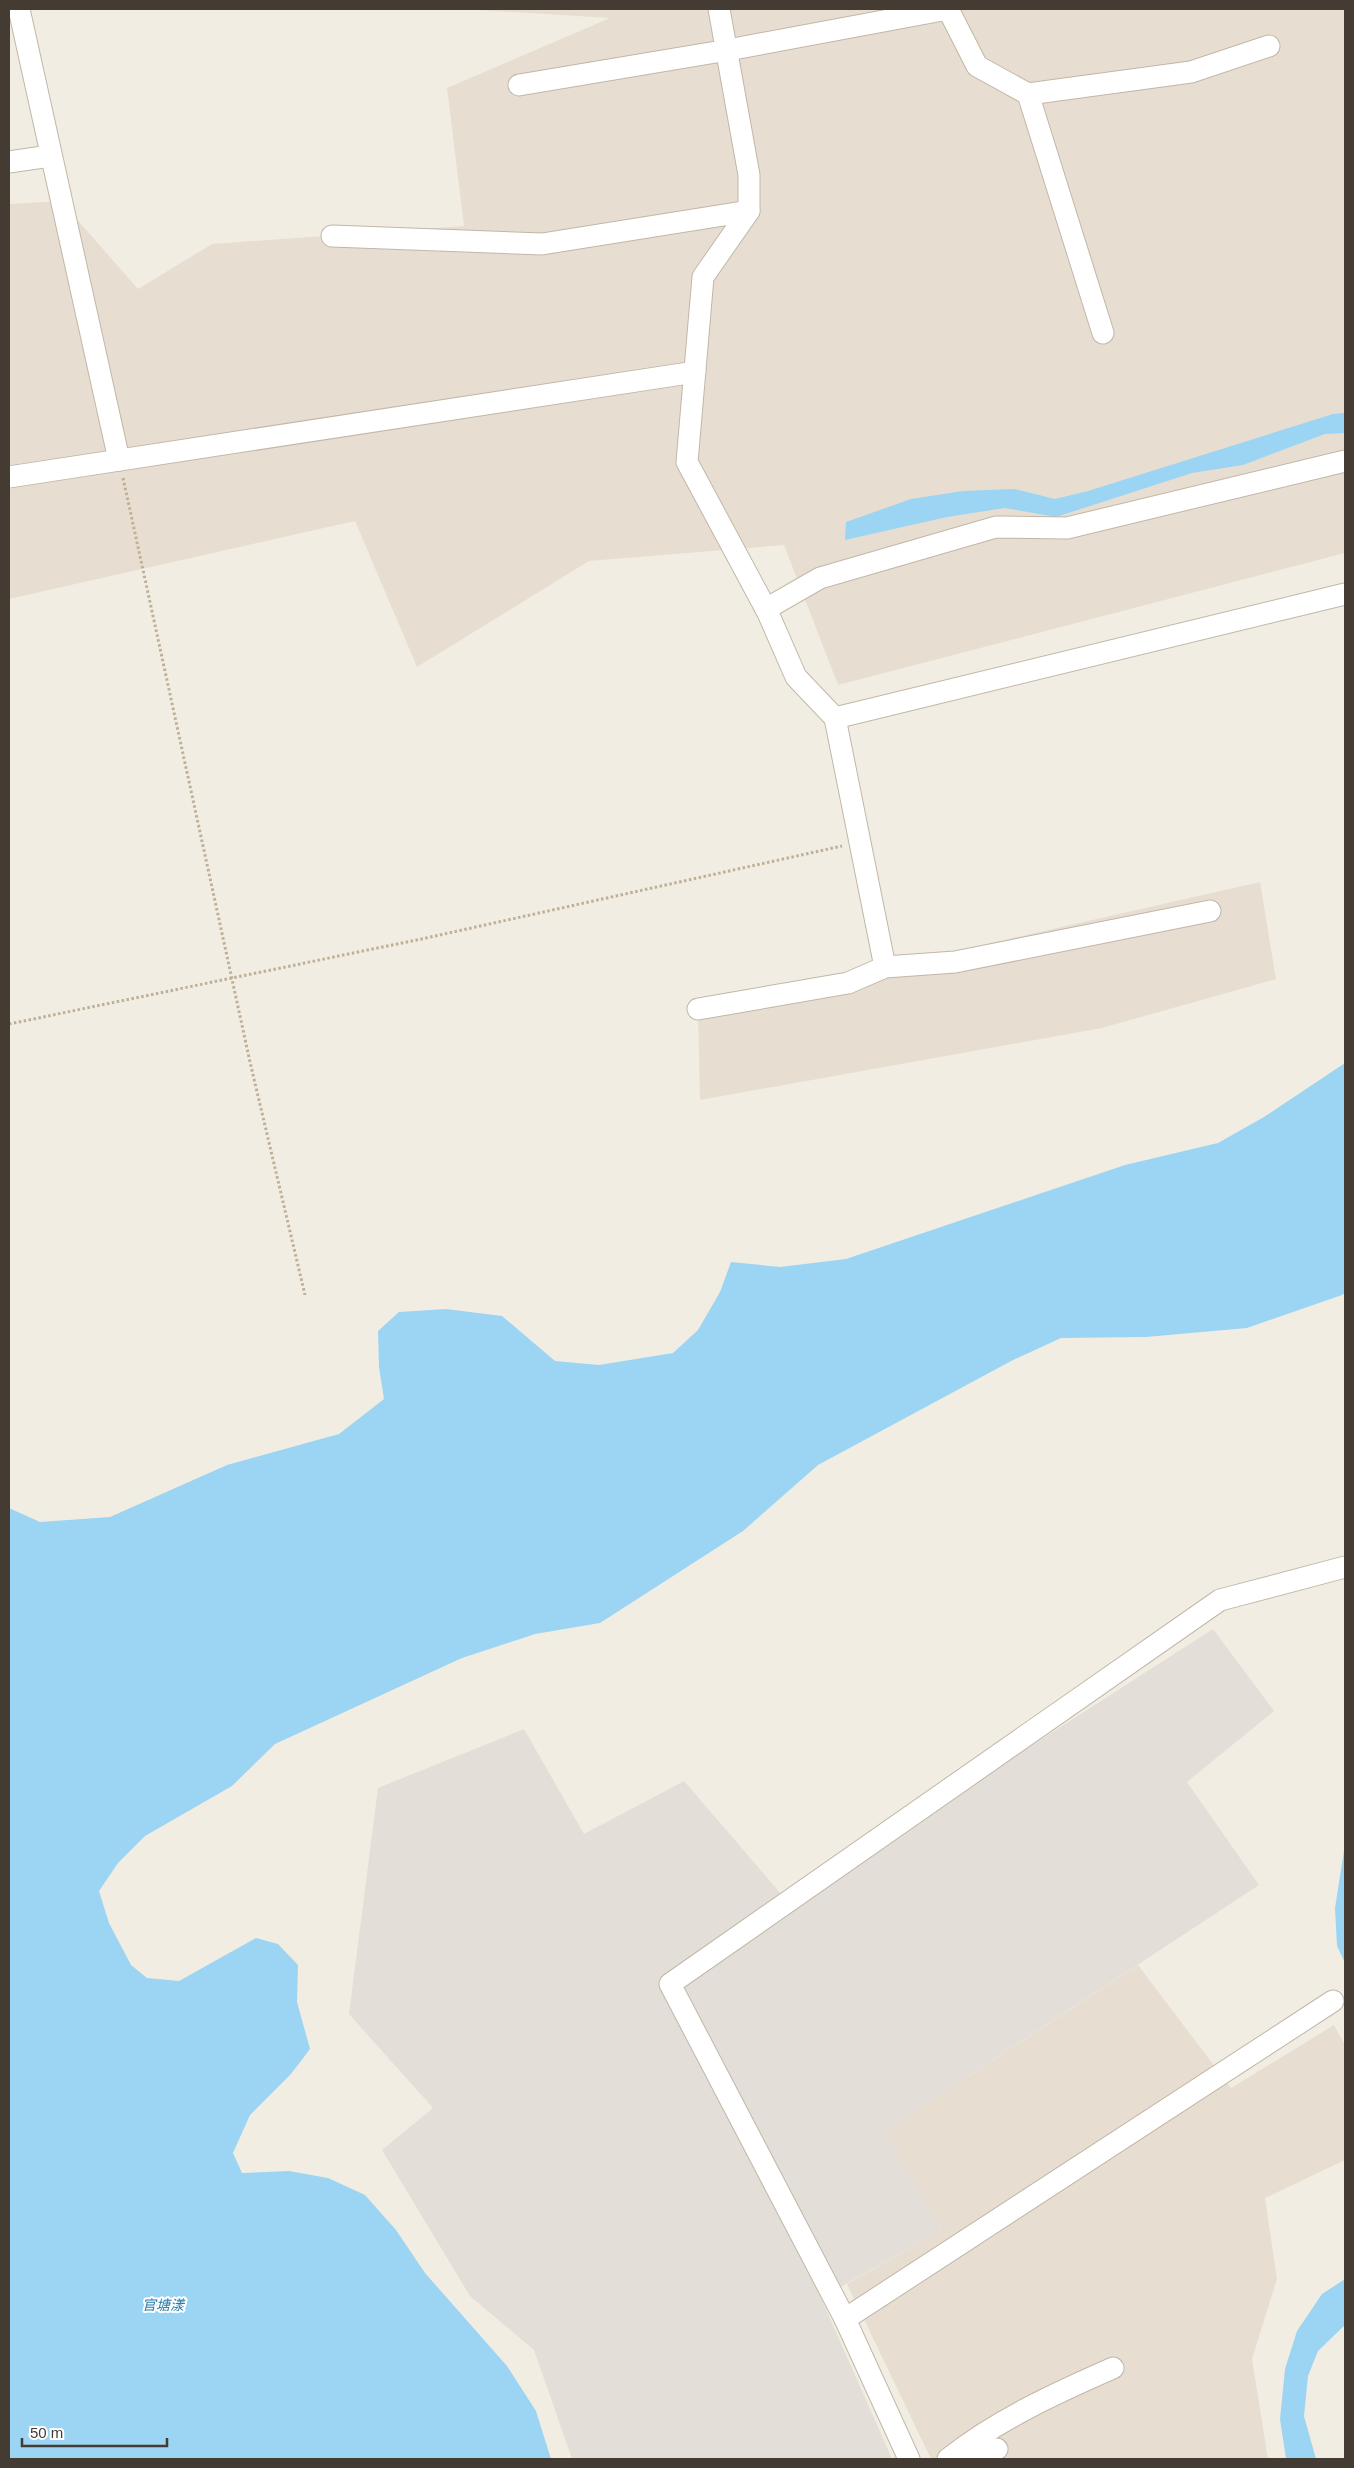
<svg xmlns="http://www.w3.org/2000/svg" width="1354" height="2468" font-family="Helvetica,'Noto Sans SC',sans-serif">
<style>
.residential{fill:#e7ded1}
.industrial{fill:#e4ded8}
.water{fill:#9bd5f3}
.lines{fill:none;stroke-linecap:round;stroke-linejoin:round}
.minor-casing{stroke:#c1b7a8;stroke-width:23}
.path{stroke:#c0af96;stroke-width:3;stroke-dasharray:2.5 2.5;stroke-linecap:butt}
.minor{stroke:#fff;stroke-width:21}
.labels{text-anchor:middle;stroke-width:4;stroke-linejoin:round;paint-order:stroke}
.water-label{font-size:14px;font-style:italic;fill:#277cac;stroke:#fff}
</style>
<rect width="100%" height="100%" fill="#f2ede3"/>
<g class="residential">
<polygon points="461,9 1345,9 1345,553 838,685 784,545 589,561 417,667 355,521 9,599 9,204 61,201 138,289 212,244 464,226 447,88 610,18"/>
<polygon points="1260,882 1276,979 1102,1028 700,1100 698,1009"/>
<polygon points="1138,1965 1231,2088 1334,2025 1345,2045 1345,2160 1265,2198 1277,2279 1252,2359 1268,2459 931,2459 847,2284 942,2230 885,2131"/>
</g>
<polygon class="industrial" points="1213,1629 1274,1711 1187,1782 1259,1885 885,2131 942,2230 821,2298 892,2459 572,2459 534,2350 470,2296 382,2150 433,2108 349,2014 378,1788 524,1729 584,1834 684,1781 788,1902"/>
<g class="water">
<polygon points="1345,413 1345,433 1325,434 1243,465 1192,473 1056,517 1005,508 947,517 845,540 846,522 911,499 963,491 1015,489 1055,499 1088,491 1333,414"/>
<polygon points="1345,1063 1345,1293 1342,1295 1247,1328 1146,1337 1061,1338 1013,1360 818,1465 743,1531 600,1623 535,1634 462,1658 275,1744 232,1786 145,1836 118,1863 99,1891 109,1923 131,1965 147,1978 179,1981 256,1938 278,1944 298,1965 297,2002 310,2049 291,2074 250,2115 233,2153 242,2173 289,2171 328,2178 365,2195 396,2230 425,2273 507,2366 536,2411 551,2459 9,2459 9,1508 40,1522 110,1517 227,1465 339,1434 384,1399 379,1367 378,1331 399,1312 446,1309 502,1316 555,1361 599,1365 673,1353 698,1330 720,1292 731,1262 780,1267 846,1259 1125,1165 1218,1143 1264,1117"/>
<polygon points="1345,1844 1345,1963 1337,1946 1335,1908"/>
<polygon points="1345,2279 1345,2325 1318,2351 1308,2376 1304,2416 1316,2459 1286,2459 1280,2419 1285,2369 1297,2331 1322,2294"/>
</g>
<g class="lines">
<defs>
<g id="minor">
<polyline points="19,9 119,460"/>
<polyline points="719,9 749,175 749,211 703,277 687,462 768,613 796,677 835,718 1345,594"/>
<polyline points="948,9 977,66 1028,94 1191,72 1269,46"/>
<polyline points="519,85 728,50 948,9"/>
<polyline points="1028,94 1103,333"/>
<polyline points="9,162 50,156"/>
<polyline points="332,236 542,244 749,211"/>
<polyline points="9,477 695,372"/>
<polyline points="766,609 820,578 996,527 1067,528 1345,461"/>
<polyline points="835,718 885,967"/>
<polyline points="698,1009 848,983 885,967 955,962 1210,911"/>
<polyline points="845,2319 1333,2001"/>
<polyline points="909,2459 845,2319 670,1984 1220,1600 1345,1567"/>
<path d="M 948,2459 C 997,2420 1056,2393 1113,2368"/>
<polyline points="975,2459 997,2449"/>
</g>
</defs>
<use href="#minor" class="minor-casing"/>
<g class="path">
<polyline points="123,478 250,1062 305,1295"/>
<polyline points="9,1024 426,938 842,846"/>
</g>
<use href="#minor" class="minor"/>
</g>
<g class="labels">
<g class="water-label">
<text x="163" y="2310">官塘漾</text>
</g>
</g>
<rect width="1354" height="2468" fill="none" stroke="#443c33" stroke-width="20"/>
<path d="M22 2438v8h145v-8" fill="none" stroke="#443c33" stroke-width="2.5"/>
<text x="30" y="2438" font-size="15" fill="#443c33" stroke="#ffffff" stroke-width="4" paint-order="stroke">50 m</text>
</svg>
